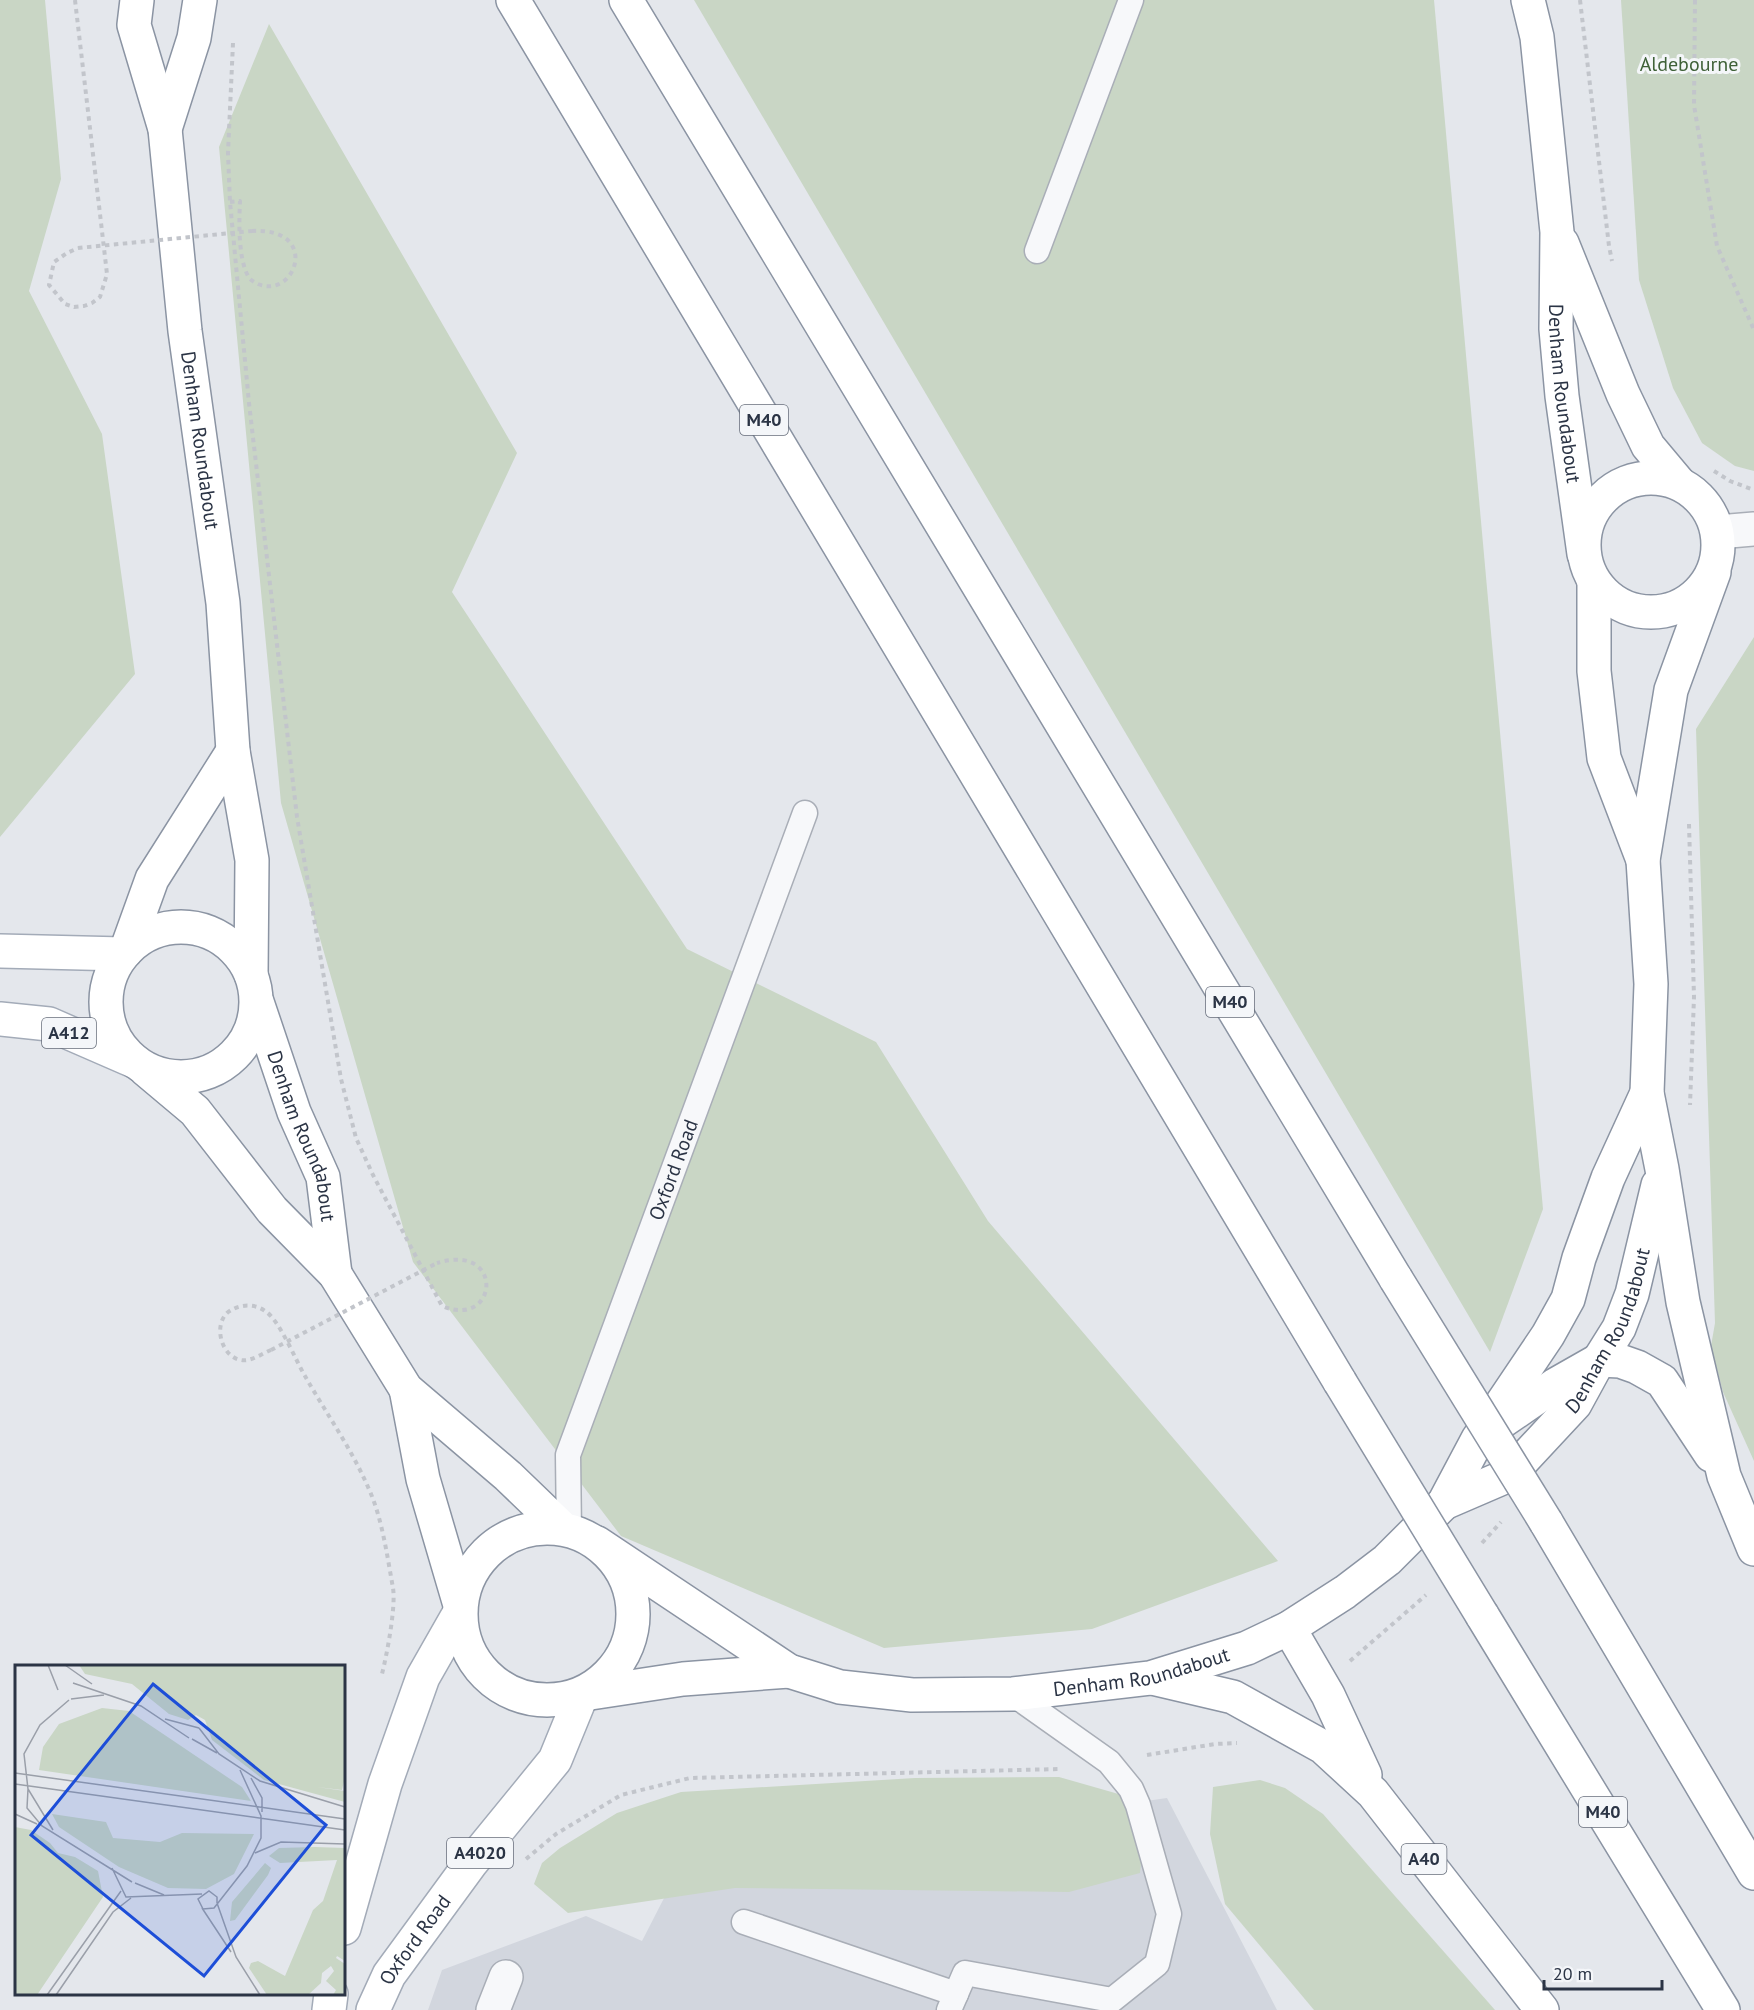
<svg xmlns="http://www.w3.org/2000/svg" width="1754" height="2010" font-family="'PT Sans',sans-serif">
<style>
.built{fill:#d2d6de}
.green{fill:#c9d6c5}
.lines{fill:none;stroke-linecap:round;stroke-linejoin:round}
.lane-casing{stroke:#a9aeb7;stroke-width:27}
.street-casing{stroke:#a9aeb7;stroke-width:36}
.primary-casing{stroke:#a3abb8;stroke-width:36}
.highway-casing{stroke:#8b94a3;stroke-width:36}
.path{stroke:#c2c5cb;stroke-width:4;stroke-dasharray:4.5 4.5;stroke-linecap:butt}
.lane{stroke:#f7f8fa;stroke-width:24}
.street{stroke:#f7f8fa;stroke-width:33}
.primary{stroke:#fff;stroke-width:33}
.highway{stroke:#fff;stroke-width:33}
.highway-bridge-casing{stroke:#8b94a3;stroke-width:36;stroke-linecap:butt}
.path-bridge{stroke:#c2c5cb;stroke-width:4;stroke-dasharray:4.5 4.5;stroke-linecap:butt}
.highway-bridge{stroke:#fff;stroke-width:33}
.labels{text-anchor:middle;stroke-width:6;stroke-linejoin:round;paint-order:stroke}
.shield{fill:#f4f6f9;stroke:#676e7b;stroke-width:1.5}
.shield-label{font-size:18px;font-weight:bold;fill:#2b3445}
.park-label{font-size:20px;fill:#3f6138;stroke:#f4f6f9}
.street-label{font-size:20px;fill:#2b3445;stroke:#f4f6f9}
.inset-road{fill:none;stroke:#9a9fa9;stroke-width:1.5}
.view{fill:#1d4ed8;fill-opacity:0.15;stroke:#1d4ed8;stroke-width:3}
.inset-edge{fill:none;stroke:#2b3445;stroke-width:3}
</style>
<rect width="100%" height="100%" fill="#e4e7ec"/>
<polygon class="built" points="1167,1798 1277,2010 428,2010 442,1970 586,1916 642,1941 680,1867"/>
<g class="green">
<polygon points="0,0 45,0 61,179 29,291 102,434 135,674 0,837"/>
<polygon points="694,0 1434,0 1543,1209 1490,1352"/>
<polygon points="1621,0 1754,0 1754,471 1735,466 1702,443 1673,388 1639,280"/>
<polygon points="269,24 517,453 452,592 687,949 876,1042 988,1221 1278,1561 1092,1629 884,1648 621,1536 413,1262 281,803 219,147"/>
<polygon points="1754,637 1754,1461 1723,1392 1711,1346 1715,1323 1696,729"/>
<polygon points="1059,1777 1136,1799 1145,1826 1140,1873 1069,1892 735,1888 568,1913 534,1884 542,1863 560,1848 617,1813 681,1792 915,1778"/>
<polygon points="1260,1780 1285,1788 1323,1814 1495,2010 1314,2010 1225,1904 1210,1834 1213,1787"/>
</g>
<g class="lines">
<defs>
<g id="lane">
<polyline points="1037,251 1131,0"/>
<path id="s1" d="M 569,1532 L 568,1455 L 805,813"/>
<polyline points="744,1922 956,1994"/>
<polyline points="949,2010 965,1973 1112,2000 1157,1964 1169,1914 1138,1805 1131,1789 1109,1762 1013,1694"/>
</g>
<g id="street">
<polyline points="1718,532 1754,529"/>
<polyline points="493,2010 506,1977"/>
</g>
<g id="primary">
<polyline points="0,951 123,954"/>
<polyline points="0,1019 49,1024 134,1061"/>
<polyline points="344,1928 385,1784 423,1677 460,1612"/>
<polyline points="329,2010 331,1994"/>
<path id="s2" d="M 373,2010 L 389,1975 L 471,1863 L 555,1760 L 582,1694"/>
</g>
<g id="highway">
<path id="s3" d="M 137,0 L 134,25 L 165,129 L 185,331 L 223,603 L 233,751 L 252,860 L 251,974"/>
<polyline points="513,0 1340,1382"/>
<polyline points="626,0 1396,1279"/>
<path id="s4" d="M 1528,0 L 1537,37 L 1557,232 L 1556,329 L 1562,396 L 1584,554"/>
<polyline points="165,129 194,38 200,0"/>
<polyline points="1562,243 1623,394 1648,446 1679,483"/>
<circle cx="1651" cy="545" r="67"/>
<polyline points="1714,572 1671,690 1643,860 1651,984 1647,1093 1662,1169 1683,1302 1724,1476 1754,1549"/>
<polyline points="1594,582 1594,671 1604,758 1643,860"/>
<circle cx="181" cy="1002" r="75"/>
<polyline points="126,951 152,879 233,751"/>
<path id="s5" d="M 257,1002 L 294,1112 L 323,1177 L 335,1274"/>
<polyline points="145,1069 195,1111 272,1210 335,1274 406,1389 508,1476 562,1528"/>
<polyline points="406,1389 423,1479 460,1605"/>
<polyline points="1494,1427 1555,1385 1599,1360 1620,1361 1637,1367 1662,1381 1711,1455"/>
<path id="s6" d="M 1444,1503 L 1509,1475 L 1575,1404 L 1599,1360 L 1619,1328 L 1632,1294 L 1658,1185"/>
<polyline points="1546,1522 1754,1873"/>
<circle cx="547" cy="1614" r="86"/>
<path id="s7" d="M 597,1543 L 789,1671 L 840,1687 L 912,1695 L 1013,1694 L 1150,1678 L 1247,1648 L 1289,1628 L 1345,1592 L 1387,1560 L 1444,1503 L 1478,1439 L 1548,1335 L 1568,1299 L 1579,1258 L 1608,1178 L 1647,1093"/>
<polyline points="1482,1615 1723,2010"/>
<polyline points="1289,1628 1328,1695 1365,1775"/>
<polyline points="1152,1678 1233,1697 1323,1747 1373,1793 1542,2010"/>
<polyline points="584,1694 683,1679 789,1671"/>
</g>
</defs>
<use href="#lane" class="lane-casing"/>
<use href="#street" class="street-casing"/>
<use href="#primary" class="primary-casing"/>
<use href="#highway" class="highway-casing"/>
<g class="path">
<polyline points="75,0 107,274 100,297 92,303 84,306 74,307 65,304 49,285 54,262 67,253 78,248"/>
<polyline points="1580,0 1609,246 1612,261"/>
<polyline points="1695,0 1694,105 1717,246 1754,330"/>
<path d="M 233,43 L 228,153 L 230,202 L 249,403 L 297,817 L 341,1079 L 356,1138 L 373,1175 L 442,1306 C 498,1330 506,1242 437,1263"/>
<path d="M 230,202 L 240,201 C 239,222 238,257 248,276 C 250,280 254,282 258,284 C 296,300 321,227 252,231"/>
<polyline points="1714,471 1730,481 1754,490"/>
<polyline points="1689,824 1694,997 1690,1105"/>
<path d="M 271,1350 C 263,1353 251,1362 241,1360 C 222,1357 213,1327 227,1313 C 238,1304 254,1303 265,1311 C 279,1319 296,1361 305,1376 C 326,1413 351,1448 368,1487 C 382,1517 387,1555 393,1588 C 396,1607 387,1654 382,1674"/>
<polyline points="1482,1543 1501,1522"/>
<polyline points="1350,1661 1426,1595"/>
<polyline points="1147,1755 1215,1744 1237,1743"/>
<polyline points="526,1859 556,1834 621,1795 690,1778 1060,1769"/>
</g>
<use href="#lane" class="lane"/>
<use href="#street" class="street"/>
<use href="#primary" class="primary"/>
<use href="#highway" class="highway"/>
<defs>
<g id="highway-bridge">
<polyline points="1396,1279 1546,1522"/>
<polyline points="1340,1382 1482,1615"/>
</g>
</defs>
<use href="#highway-bridge" class="highway-bridge-casing"/>
<g class="path-bridge">
<polyline points="78,248 252,231"/>
<polyline points="271,1350 437,1263"/>
</g>
<use href="#highway-bridge" class="highway-bridge"/>
</g>
<g class="labels">
<g class="shield">
<rect x="740" y="405" width="48" height="30" rx="4.5"/>
<rect x="1206" y="987" width="48" height="30" rx="4.5"/>
<rect x="42" y="1018" width="54" height="30" rx="4.5"/>
<rect x="1579" y="1797" width="48" height="30" rx="4.5"/>
<rect x="447" y="1838" width="66" height="30" rx="4.5"/>
<rect x="1401.5" y="1844" width="45" height="30" rx="4.5"/>
</g>
<g class="shield-label">
<text x="764" y="426">M40</text>
<text x="1230" y="1008">M40</text>
<text x="69" y="1039">A412</text>
<text x="1603" y="1818">M40</text>
<text x="480" y="1859">A4020</text>
<text x="1424" y="1865">A40</text>
</g>
<g class="park-label">
<text x="1689" y="71">Aldebourne</text>
</g>
<g class="street-label">
<text dy="7" stroke="none"><textPath href="#s4" startOffset="396">Denham Roundabout</textPath></text>
<text dy="7" stroke="none"><textPath href="#s3" startOffset="447">Denham Roundabout</textPath></text>
<text dy="7" stroke="none"><textPath href="#s5" startOffset="142">Denham Roundabout</textPath></text>
<text dy="7" stroke="none"><textPath href="#s1" startOffset="381">Oxford Road</textPath></text>
<text dy="7" stroke="none"><textPath href="#s6" startOffset="249">Denham Roundabout</textPath></text>
<text dy="7" stroke="none"><textPath href="#s7" startOffset="588">Denham Roundabout</textPath></text>
<text dy="7" stroke="none"><textPath href="#s2" startOffset="82">Oxford Road</textPath></text>
</g>
</g>
<g transform="translate(15 1665)">
<rect width="330" height="330" fill="#e4e7ec"/>
<path d="M 64,0 L 330,0 L 330,112 L 327,125 L 302,122 L 330,126 L 330,137 L 249,115 L 197,75 L 190,55 L 181,50 L 173,55 L 154,49 L 117,19 L 70,9 ZM 87,43 L 114,46 L 227,122 L 236,136 L 24,105 L 28,82 L 44,59 ZM 37,149 L 91,157 L 98,173 L 145,177 L 167,168 L 239,169 L 219,209 L 191,224 L 153,223 L 104,202 L 44,162 ZM 0,162 L 16,165 L 35,178 L 43,188 L 60,192 L 83,206 L 88,232 L 22,330 L 0,330 ZM 300,182 L 330,183 L 330,296 L 322,291 L 321,293 L 330,299 L 330,330 L 318,330 L 321,325 L 311,316 L 319,306 L 316,301 L 307,308 L 306,318 L 293,330 L 252,330 L 234,303 L 236,298 L 243,296 L 270,311 L 298,245 L 308,236 L 322,195 L 265,198 L 254,191 L 264,183 ZM 250,198 L 256,203 L 253,210 L 220,255 L 215,256 L 217,237 Z" fill="#c9d6c5"/>
<path class="inset-road" d="M 33,0 L 43,25M 50,0 L 77,19M 58,18 L 126,41 L 174,73M 56,34 L 89,30M 150,54 L 184,63M 184,63 L 204,89 L 245,116 L 330,142M 177,74 L 202,88M 0,108 L 330,154M 236,113 L 247,133 L 247,147M 0,119 L 330,165M 13,124 L 12,143 L 27,161 L 117,217M 0,149 L 22,159M 38,165 L 13,124 L 9,89 L 25,60 L 54,35M 240,188 L 266,177 L 330,179M 97,203 L 111,232 L 187,229M 120,218 L 149,230M 202,238 L 221,292 L 245,330M 202,238 L 202,232 L 194,226 L 183,234 L 188,244 L 199,243 L 232,201 L 246,173 L 246,151 L 225,105M 187,243 L 216,287M 32,330 L 106,226M 41,330 L 98,247 L 116,233"/>
<path class="view" d="M 138,19 L 311,160 L 189,311 L 16,170 Z"/>
<rect width="330" height="330" class="inset-edge"/>
</g>
<path d="M1544 1980v9h118v-9" fill="none" stroke="#2b3445" stroke-width="3"/>
<text x="1553" y="1980" font-size="18" fill="#2b3445" stroke="#f4f6f9" stroke-width="4.5" paint-order="stroke">20 m</text>
</svg>
